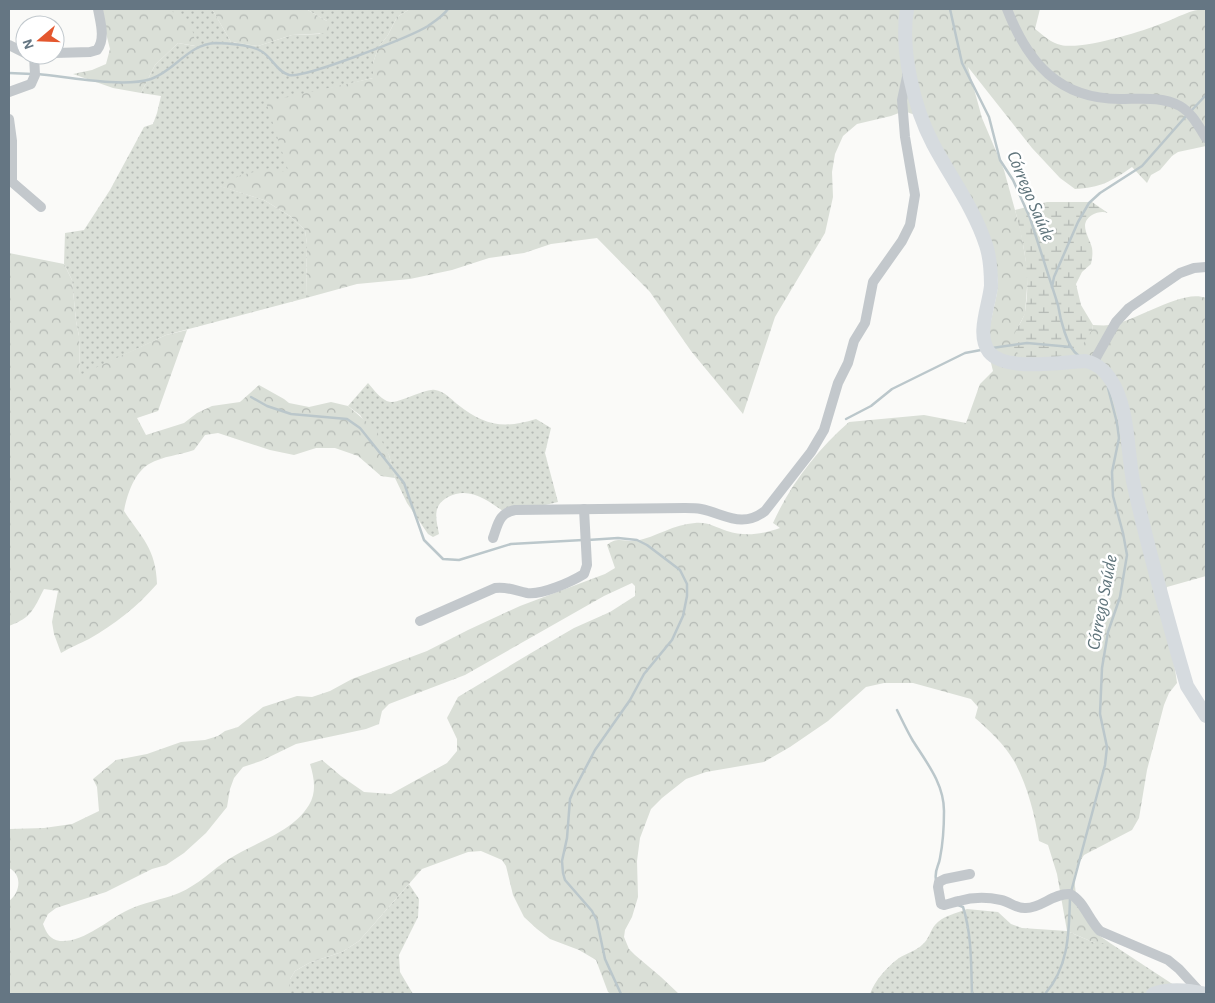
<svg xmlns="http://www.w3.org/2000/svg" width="1215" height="1003" font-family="'Alegreya Sans',sans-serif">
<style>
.grass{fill:url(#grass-dots)}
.forest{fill:url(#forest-crowns);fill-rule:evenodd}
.wetland{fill:url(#wetland-marsh)}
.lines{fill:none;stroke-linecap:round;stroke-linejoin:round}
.stream{stroke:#bbc7cb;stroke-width:2.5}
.street{stroke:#c3c8cc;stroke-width:10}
.secondary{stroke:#d6dbdf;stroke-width:14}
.labels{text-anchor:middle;stroke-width:5;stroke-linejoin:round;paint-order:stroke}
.water-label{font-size:19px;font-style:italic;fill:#60757c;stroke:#fff}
</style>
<defs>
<pattern id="grass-dots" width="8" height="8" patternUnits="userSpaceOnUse" patternTransform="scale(1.25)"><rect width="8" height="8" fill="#dadfd7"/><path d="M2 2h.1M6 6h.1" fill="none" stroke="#b4b9b4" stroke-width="1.8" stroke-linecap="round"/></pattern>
<pattern id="forest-crowns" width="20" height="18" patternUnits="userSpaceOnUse" patternTransform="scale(1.25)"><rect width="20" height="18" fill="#dadfd7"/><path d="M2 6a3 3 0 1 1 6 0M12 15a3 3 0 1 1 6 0" fill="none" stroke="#b4b9b4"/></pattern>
<pattern id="wetland-marsh" width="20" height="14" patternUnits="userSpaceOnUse" patternTransform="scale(1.25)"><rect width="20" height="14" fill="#dadfd7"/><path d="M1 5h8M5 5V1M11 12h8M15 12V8" fill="none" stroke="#b4b9b4"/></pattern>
</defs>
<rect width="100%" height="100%" fill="#fafaf8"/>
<g class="grass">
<polygon points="169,9 212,9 231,42 258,46 292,35 320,34 327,21 306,9 410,9 397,17 388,35 378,48 373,63 373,78 327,89 290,174 220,186 264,200 290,216 305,230 307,244 306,298 166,335 80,376 79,336 76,321 72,280 64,264 65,233 84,230 110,190 144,127 153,124 157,113 161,96 141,93 155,65 178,43 195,46"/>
<path d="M 368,383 C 390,410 390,403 420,393 C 424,392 430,389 435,390 C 444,391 451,399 457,404 C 485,426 503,429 536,419 L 551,428 L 545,453 L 558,502 L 507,514 C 490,502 470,485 448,497 C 432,506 436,518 439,534 L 433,537 L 428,534 L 407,503 L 395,478 L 389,455 L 360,415 L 348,406 Z"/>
<polygon points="409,884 419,899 418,917 399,955 400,972 413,994 290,994 290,979 295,971 309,963 342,952 359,941"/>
<path d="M 967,909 L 998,912 L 1011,924 L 1022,928 L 1067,931 L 1095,943 L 1110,943 L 1180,989 L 1151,994 L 870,994 C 875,980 887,967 899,958 C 907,953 916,951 923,944 C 929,939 930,931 935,925 C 942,916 957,913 967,909 Z"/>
</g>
<g class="forest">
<polygon points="100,9 169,9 191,24 196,46 178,43 155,65 141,93 113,88 73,74 92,70 106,64 110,49"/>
<polygon points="212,9 306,9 327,21 330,33 292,35 258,46 231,42"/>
<path d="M 410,9 L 1040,9 L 1035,29 C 1043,35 1051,43 1061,45 C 1082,50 1141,32 1163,23 C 1177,18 1191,9 1206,9 L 1206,146 L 1178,152 L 1172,156 L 1160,170 L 1151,175 L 1147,183 L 1132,167 C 1112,181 1100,188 1075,189 L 1060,178 L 1032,148 L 968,67 L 982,118 L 1004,170 L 1021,232 L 1028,274 L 1025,314 L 1017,329 L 1092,330 L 1093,325 C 1098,325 1104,326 1109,325 C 1136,322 1182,288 1206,298 L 1206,576 L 1167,587 L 1165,600 L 1177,683 L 1169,693 L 1164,705 L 1147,770 L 1139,818 L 1132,830 L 1084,855 L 1077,866 L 1074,877 L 1076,895 L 1097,934 L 1110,943 L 1095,943 L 1067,931 L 1057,874 L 1048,845 L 1039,841 C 1035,815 1027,784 1014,761 C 1004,744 989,730 975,718 L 978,707 L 971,699 L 913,683 L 884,683 L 866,687 L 828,721 L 790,747 L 764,762 L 706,772 L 686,779 L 662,798 L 651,809 L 640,838 L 637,861 L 638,897 L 632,917 L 625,930 L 624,937 L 629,949 L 635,955 L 661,977 L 679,994 L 611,994 L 608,992 L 596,960 L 579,950 L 550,939 L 537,929 L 524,917 L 513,895 L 506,866 L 502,860 L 481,851 L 468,852 L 422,869 L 359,941 L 342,952 L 309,963 L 295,971 L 290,979 L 290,994 L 9,994 L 9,901 C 20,893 23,875 9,868 L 9,829 L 44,828 L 72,824 L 99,811 L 97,787 L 93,779 L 116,760 L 147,754 L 181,742 L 205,740 L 218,736 L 225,731 L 238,727 L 263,707 L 297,696 L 312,697 L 330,691 L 352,679 L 427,651 L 468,630 L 520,606 L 605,574 L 615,568 L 607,545 C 617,536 625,542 636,541 C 656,537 674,524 695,523 C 709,522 714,527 727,531 C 745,537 763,534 780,528 L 773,523 C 790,485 817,450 849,422 L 924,415 L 966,423 L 980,384 L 993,371 L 990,359 L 990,325 L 997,293 L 998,281 L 993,255 L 915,115 L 904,111 L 891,116 L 857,124 L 843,136 L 835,154 L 832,172 L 833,197 L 825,233 L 775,317 L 743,414 L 691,351 L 650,292 L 597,238 L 551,244 L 524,253 L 489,258 L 452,270 L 410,279 L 357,284 L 306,298 L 307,244 L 305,230 L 290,216 L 264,200 L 219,186 L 241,175 L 270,168 L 289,173 L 266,102 L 373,78 L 373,63 L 378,48 L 388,35 L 397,17 ZM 632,583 L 635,586 L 635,596 L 610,612 L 574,628 L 531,653 L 458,697 L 447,718 L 457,739 L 457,751 L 447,763 L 391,794 L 364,792 L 341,776 L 322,760 L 310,764 C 314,777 317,792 309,805 C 292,833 255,842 229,859 C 212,870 198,885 179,893 C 162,900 144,902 128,910 C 109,919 83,943 60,941 C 50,940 46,932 43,924 L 48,914 L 56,908 L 106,892 L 152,869 L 166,865 L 184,853 L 206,833 L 227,807 L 230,789 L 234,778 L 243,767 L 261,761 L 296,744 L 366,729 L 379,724 L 382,711 L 389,704 L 465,675 L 604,596 Z"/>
<path d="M 9,253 L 64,264 L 72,280 L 76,321 L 79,336 L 80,375 L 166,335 L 187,330 L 158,411 L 137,418 L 146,435 L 184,423 L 197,413 L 212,406 L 240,402 L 259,385 L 284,399 L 289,403 L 309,407 L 331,402 L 348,406 L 376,430 L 389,455 L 395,478 L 381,476 L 358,456 L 335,448 L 316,448 L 294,455 L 270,450 L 218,433 L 205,435 L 194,450 C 180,455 163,456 149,464 C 134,473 127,495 124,511 C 142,538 156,549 157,584 C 138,606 114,625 89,639 C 79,644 71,647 61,653 L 54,634 L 52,622 L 58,591 L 44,589 C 33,610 32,617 9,626 Z"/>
</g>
<path class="wetland" d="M 1047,202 L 1092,202 L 1108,213 C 1103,211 1097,212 1092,215 C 1078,224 1089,236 1092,248 C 1093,254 1092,259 1091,264 L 1082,272 L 1076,284 L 1081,305 L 1093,325 L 1092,330 L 1078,352 L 1067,359 L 1028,361 C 1020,356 1013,351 1013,341 C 1013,331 1023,322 1025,312 C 1031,277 1024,244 1015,210 Z"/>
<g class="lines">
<g class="stream">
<path d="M 950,9 L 962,63 L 989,117 L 1000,160 L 1013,180 L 1030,218 L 1058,305 C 1060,318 1067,348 1078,355"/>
<polyline points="9,73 32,74"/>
<path d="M 38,74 C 68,77 123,88 151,79 C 175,71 188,44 216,43 C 227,43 251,45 261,51 C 272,57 276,71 289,75 C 303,79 412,36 428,26 C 435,21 443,16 448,9"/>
<polyline points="1191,111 1206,95"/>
<polyline points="1052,287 1054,277 1078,222 1089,203 1100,193 1142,166 1187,115"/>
<polyline points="992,348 1027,343 1071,347"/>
<polyline points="251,397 267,406 291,414 347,419 360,428 404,483 424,540 443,559 459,560 511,544 583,540"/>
<polyline points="846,419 871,406 892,389 965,353 981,350"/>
<polyline points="588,540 618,538 637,540 647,545 680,570 687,584 687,596 683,616 672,640 644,674 630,700 595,750 573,792 570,799 567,838 562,861 563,873 565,880 592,911 597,921 605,959 621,994"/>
<path d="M 897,710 C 902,720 907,731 913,741 C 927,763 944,784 944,811 C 944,826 943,843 940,858 C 939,866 934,870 936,880"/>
<polyline points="1071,892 1105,765 1107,747 1100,714 1102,668 1108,632 1120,597 1127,555 1123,533 1113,496 1112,472 1119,438 1117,423 1108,388"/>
<path d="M 958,905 L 963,907 C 972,935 971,965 972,994"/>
<path d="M 1045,994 C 1069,967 1069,932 1070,898"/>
</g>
<g class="street">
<path d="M 1007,9 C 1028,63 1059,99 1120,99 C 1140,99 1162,96 1180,106 C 1192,113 1199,127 1206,138"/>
<polyline points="9,45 25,53"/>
<path d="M 55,53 L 90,52 L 97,50 C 106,39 100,21 98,9"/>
<polyline points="9,92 31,84 35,75 34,55"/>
<polyline points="9,119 12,141 12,182 41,207"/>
<polyline points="1093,363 1116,322 1129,308 1180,273 1194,268 1206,267"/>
<path d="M 493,538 C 498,524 499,513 515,510 L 685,508 C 691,508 696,508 701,509 C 725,514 742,529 765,511 L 811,452 L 824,430 L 838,383 L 848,363 L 854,341 L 865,323 L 873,282 L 902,241 L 910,225 L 915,195 L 905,137 L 902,100 L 908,72"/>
<path d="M 420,621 L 495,588 C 507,586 516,591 527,593 C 542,595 571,582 584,574 L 587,565 L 584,509"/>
<path d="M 970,874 L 945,879 L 939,882 L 938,887 L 941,904 L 944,905 C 949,904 954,902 959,901 C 973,897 987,897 1001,900 C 1010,902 1017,909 1026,908 C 1042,908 1053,893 1070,894 C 1083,900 1089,920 1100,931 L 1168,960 L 1179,969 L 1200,992"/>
</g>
<g class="secondary">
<path d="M 907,9 C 900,50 914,108 933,144 C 951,178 974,208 986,245 C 990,257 991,272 991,286 C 989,306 976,334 989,352 C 1005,372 1062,362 1085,361 C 1100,364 1108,374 1115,387 C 1129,417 1127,449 1133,481 C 1146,542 1163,602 1180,662 L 1187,686 L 1206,716"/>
<path d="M 1153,994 C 1170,988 1189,990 1206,994"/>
</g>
</g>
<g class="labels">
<g class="water-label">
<text transform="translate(1032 196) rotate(67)" y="7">Córrego Saúde</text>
<text transform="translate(1101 602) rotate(-79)" y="7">Córrego Saúde</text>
</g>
</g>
<rect width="1215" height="1003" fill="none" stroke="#657683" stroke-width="20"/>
<g transform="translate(40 40) rotate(251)"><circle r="24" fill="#ffffff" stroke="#c1c8cd"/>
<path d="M0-4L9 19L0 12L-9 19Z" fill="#e4572e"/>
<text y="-8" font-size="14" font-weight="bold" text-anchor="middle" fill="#657683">N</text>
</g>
</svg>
